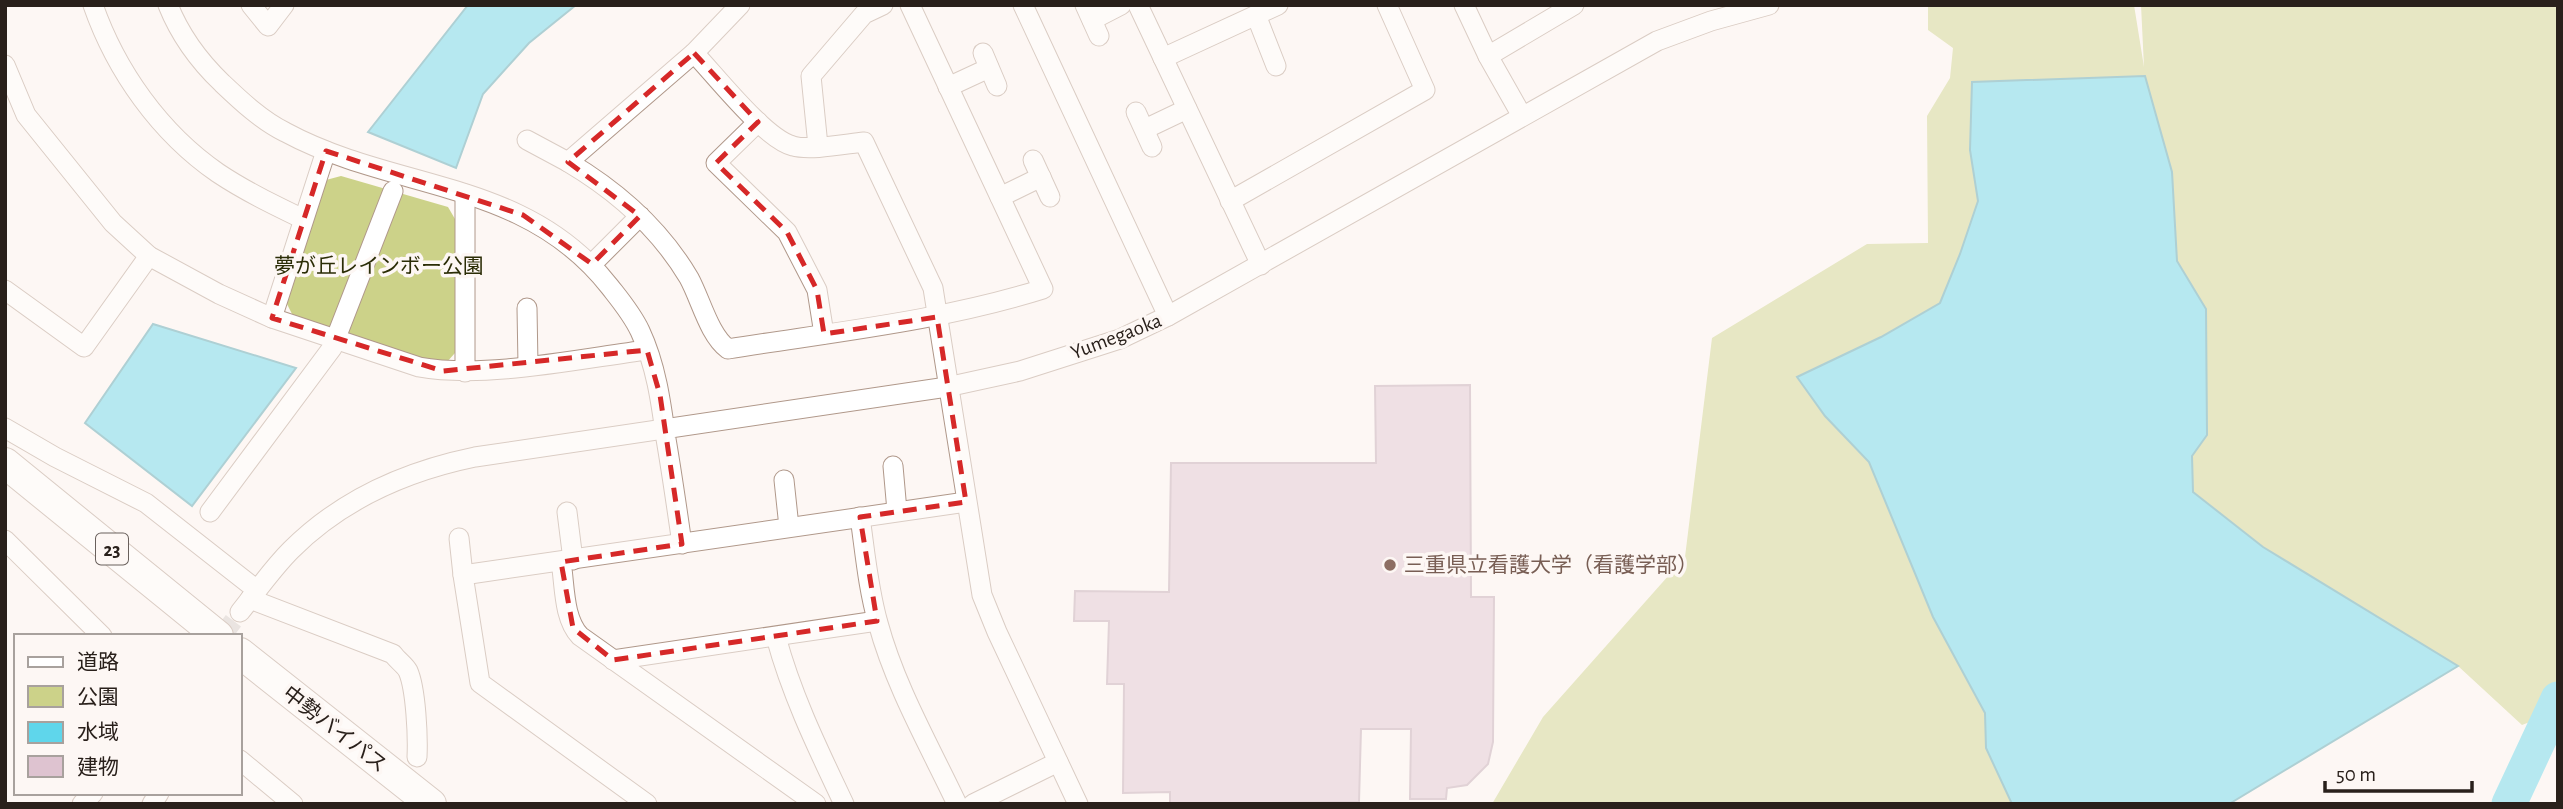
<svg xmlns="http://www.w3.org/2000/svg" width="2563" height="809" font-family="'Alegreya Sans','Noto Sans JP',sans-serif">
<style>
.green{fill:#ccd289}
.water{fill:#5fd6eb;stroke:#4f9fad;stroke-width:2}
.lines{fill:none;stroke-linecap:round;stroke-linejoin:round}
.river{stroke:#5fd6eb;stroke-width:35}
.building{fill:#dec3d0;stroke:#bea4b1;stroke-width:2}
.minor-tunnel{stroke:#d3ccc9;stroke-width:19;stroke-dasharray:19 10;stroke-linecap:butt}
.minor-casing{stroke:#b0988a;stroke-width:21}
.highway-casing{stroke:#b0988a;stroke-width:32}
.minor{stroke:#fff;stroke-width:19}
.highway{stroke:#fff;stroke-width:30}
.marked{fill:none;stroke:#d62828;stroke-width:5;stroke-dasharray:14 9;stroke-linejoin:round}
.education-dot{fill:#8d6e63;stroke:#fdf7f4;stroke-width:2.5}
.labels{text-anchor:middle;stroke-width:7;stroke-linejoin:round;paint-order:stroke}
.shield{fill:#fdf7f4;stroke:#69605c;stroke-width:2}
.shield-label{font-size:19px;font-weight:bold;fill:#29201b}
.park-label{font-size:21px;fill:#2b2d06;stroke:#fdf7f4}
.street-label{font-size:21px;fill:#29201b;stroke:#fdf7f4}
.education-label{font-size:21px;fill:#785e54;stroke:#fdf7f4;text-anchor:start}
</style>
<rect width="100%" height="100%" fill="#fdf7f4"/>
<g class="green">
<polygon points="1928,5 2134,5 2144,67 2141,5 2558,5 2558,711 2522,725 2458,666 2263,547 2192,492 2192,456 2207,435 2206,309 2177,261 2172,172 1972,82 1970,150 1978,201 1960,254 1940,304 1881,337 1825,416 1869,462 1933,617 1985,714 1986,748 2012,804 1492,804 1543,717 1685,557 1712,338 1867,244 1928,243 1927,116 1950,78 1953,48 1928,30"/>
<polygon points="341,176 448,207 455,219 455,353 446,363 417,358 294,318 286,302 326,180"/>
</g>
<g class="water">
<polygon points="468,5 576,5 529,43 483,94 456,168 368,132"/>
<polygon points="2145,76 2172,172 2177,261 2206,309 2207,435 2192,456 2193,492 2263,547 2458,666 2229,804 2012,804 1986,748 1985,713 1933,617 1869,462 1825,416 1797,377 1881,337 1940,303 1960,254 1978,201 1970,150 1972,82"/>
<polygon points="153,324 296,368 192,506 85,423"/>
</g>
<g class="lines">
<polyline class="river" points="2509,804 2558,699"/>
</g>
<polygon class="building" points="1470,385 1471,597 1494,597 1493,742 1488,764 1467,785 1447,788 1446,799 1410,799 1411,729 1361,729 1359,802 1170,804 1170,792 1123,793 1124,684 1107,684 1109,621 1074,621 1075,591 1169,592 1171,463 1376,463 1375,386"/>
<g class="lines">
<polyline class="minor-tunnel" points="222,636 240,612"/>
<defs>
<g id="minor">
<path d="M 93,5 C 116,71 160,133 218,173 C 245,191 274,205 303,219"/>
<path d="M 168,5 C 180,35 199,61 222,83 C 241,101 261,120 285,132 C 396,192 525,178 610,287 C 621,301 632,314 640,331 C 656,365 661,402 666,439 C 672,474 677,509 682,544"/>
<polyline points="251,5 268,26 284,5"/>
<path d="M 740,5 L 694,53 L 568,162 C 617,191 660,229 689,278 C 701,300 709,335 728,349 C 834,332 941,321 1043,289 L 910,5"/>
<polyline points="1023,5 1168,316"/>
<polyline points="1085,5 1099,36"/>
<polyline points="1138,5 1261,265"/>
<polyline points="1464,5 1488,56 1522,116"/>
<polyline points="1256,15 1276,66"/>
<polyline points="1092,20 1121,5"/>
<path d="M 694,53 C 716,76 765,139 793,146 C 810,151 845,144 864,142 L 933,288 L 982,595 L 997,632 L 1078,804"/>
<polyline points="983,53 997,86"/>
<polyline points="1488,56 1574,5"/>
<polyline points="1163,58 1278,5"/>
<path d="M 5,65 L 26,115 L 113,223 L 149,256 L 219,294 L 272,318 L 419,367 C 486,379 578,359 647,350"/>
<polyline points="948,87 989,68"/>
<polyline points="1136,112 1152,147"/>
<polyline points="758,122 716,163 787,232 817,290 824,334"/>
<polyline points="1145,129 1187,109"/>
<polyline points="527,140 568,162"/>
<polyline points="818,146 811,76 864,14 883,5"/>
<polyline points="1033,160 1050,197"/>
<polyline points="465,194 465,372"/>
<polyline points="1000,197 1041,177"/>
<polyline points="1230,201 1425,90 1387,5"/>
<polyline points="592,264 640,216"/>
<polyline points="5,290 84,347 149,256"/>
<polyline points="527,308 528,365"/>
<polyline points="272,318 326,151"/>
<polyline points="5,428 55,457 146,503 257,590"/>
<polyline points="893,466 897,511"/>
<polyline points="784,480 789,527"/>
<polyline points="210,512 332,348 393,191"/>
<polyline points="567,512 573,560"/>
<path d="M 860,517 C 865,552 868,588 878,623 C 895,686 929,745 957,804"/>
<polyline points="459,538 463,575"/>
<polyline points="5,540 102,636"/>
<path d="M 561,562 C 565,585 563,618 580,636 L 816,804"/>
<path d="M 250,599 L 393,654 C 397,660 405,665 408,671 C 416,689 418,737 417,757"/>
<path d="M 240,612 C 257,591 272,569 291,550 C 341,500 407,471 475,457 L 947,387 L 1020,371 L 1120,339 L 1168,316 L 1657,41 L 1711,21 L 1769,5"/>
<path d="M 776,637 C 792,696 818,749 844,804"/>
<polyline points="613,660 877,621"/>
<polyline points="240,760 293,804"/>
<polyline points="82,804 93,793"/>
<polyline points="152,804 159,793"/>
<polyline points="647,804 480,683 463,575 966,502"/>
<polyline points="973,804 1058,762"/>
</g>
<g id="highway">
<polyline points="5,463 218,636"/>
<polyline points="240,653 431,804"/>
</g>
</defs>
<use href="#minor" class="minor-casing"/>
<use href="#highway" class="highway-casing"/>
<use href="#minor" class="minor"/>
<use href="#highway" class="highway"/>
</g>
<path d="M0 0H2563V809H0ZM 694,53 L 758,122 L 716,163 L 787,232 L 817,290 L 824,334 L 937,317 L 966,502 L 860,517 L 877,621 L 613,660 L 573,628 L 561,562 L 682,544 L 660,395 L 647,350 L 443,371 L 272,318 L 326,151 L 523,215 L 592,264 L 640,216 L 568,162 Z" fill="#fdf7f4" fill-opacity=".55" fill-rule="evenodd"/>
<path class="marked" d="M 694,53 L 758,122 L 716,163 L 787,232 L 817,290 L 824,334 L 937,317 L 966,502 L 860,517 L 877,621 L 613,660 L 573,628 L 561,562 L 682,544 L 660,395 L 647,350 L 443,371 L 272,318 L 326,151 L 523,215 L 592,264 L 640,216 L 568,162 Z"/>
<circle class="education-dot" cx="1390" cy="565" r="7"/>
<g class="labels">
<rect class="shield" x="96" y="533.5" width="32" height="31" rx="5"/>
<g class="shield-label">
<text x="112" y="556">23</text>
</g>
<g class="park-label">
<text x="379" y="273">夢が丘レインボー公園</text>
</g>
<g class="street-label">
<text transform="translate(1116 336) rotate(-21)" y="7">Yumegaoka</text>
<text transform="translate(335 729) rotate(38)" y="7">中勢バイパス</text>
</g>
<g class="education-label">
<text x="1404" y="572">三重県立看護大学（看護学部）</text>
</g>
</g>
<rect width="2563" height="809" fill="none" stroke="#29201b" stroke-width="14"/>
<rect x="14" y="634" width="228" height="161" fill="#fdf7f4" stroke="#a8a19d" stroke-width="2"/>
<rect x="28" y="657" width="35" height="10" fill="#ffffff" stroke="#a8a19d" stroke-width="2"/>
<text x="77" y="669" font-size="21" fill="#29201b">道路</text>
<rect x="28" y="686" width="35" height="21" fill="#ccd289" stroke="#a8a19d" stroke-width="2"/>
<text x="77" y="704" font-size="21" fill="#29201b">公園</text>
<rect x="28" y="722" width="35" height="21" fill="#5fd6eb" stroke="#a8a19d" stroke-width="2"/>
<text x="77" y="739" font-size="21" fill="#29201b">水域</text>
<rect x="28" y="756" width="35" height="21" fill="#dec3d0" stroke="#a8a19d" stroke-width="2"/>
<text x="77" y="774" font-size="21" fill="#29201b">建物</text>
<path d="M2325 781v10h147v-10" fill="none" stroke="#29201b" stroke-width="3.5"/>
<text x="2336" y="781" font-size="21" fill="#29201b" stroke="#fdf7f4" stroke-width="5" paint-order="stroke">50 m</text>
</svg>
